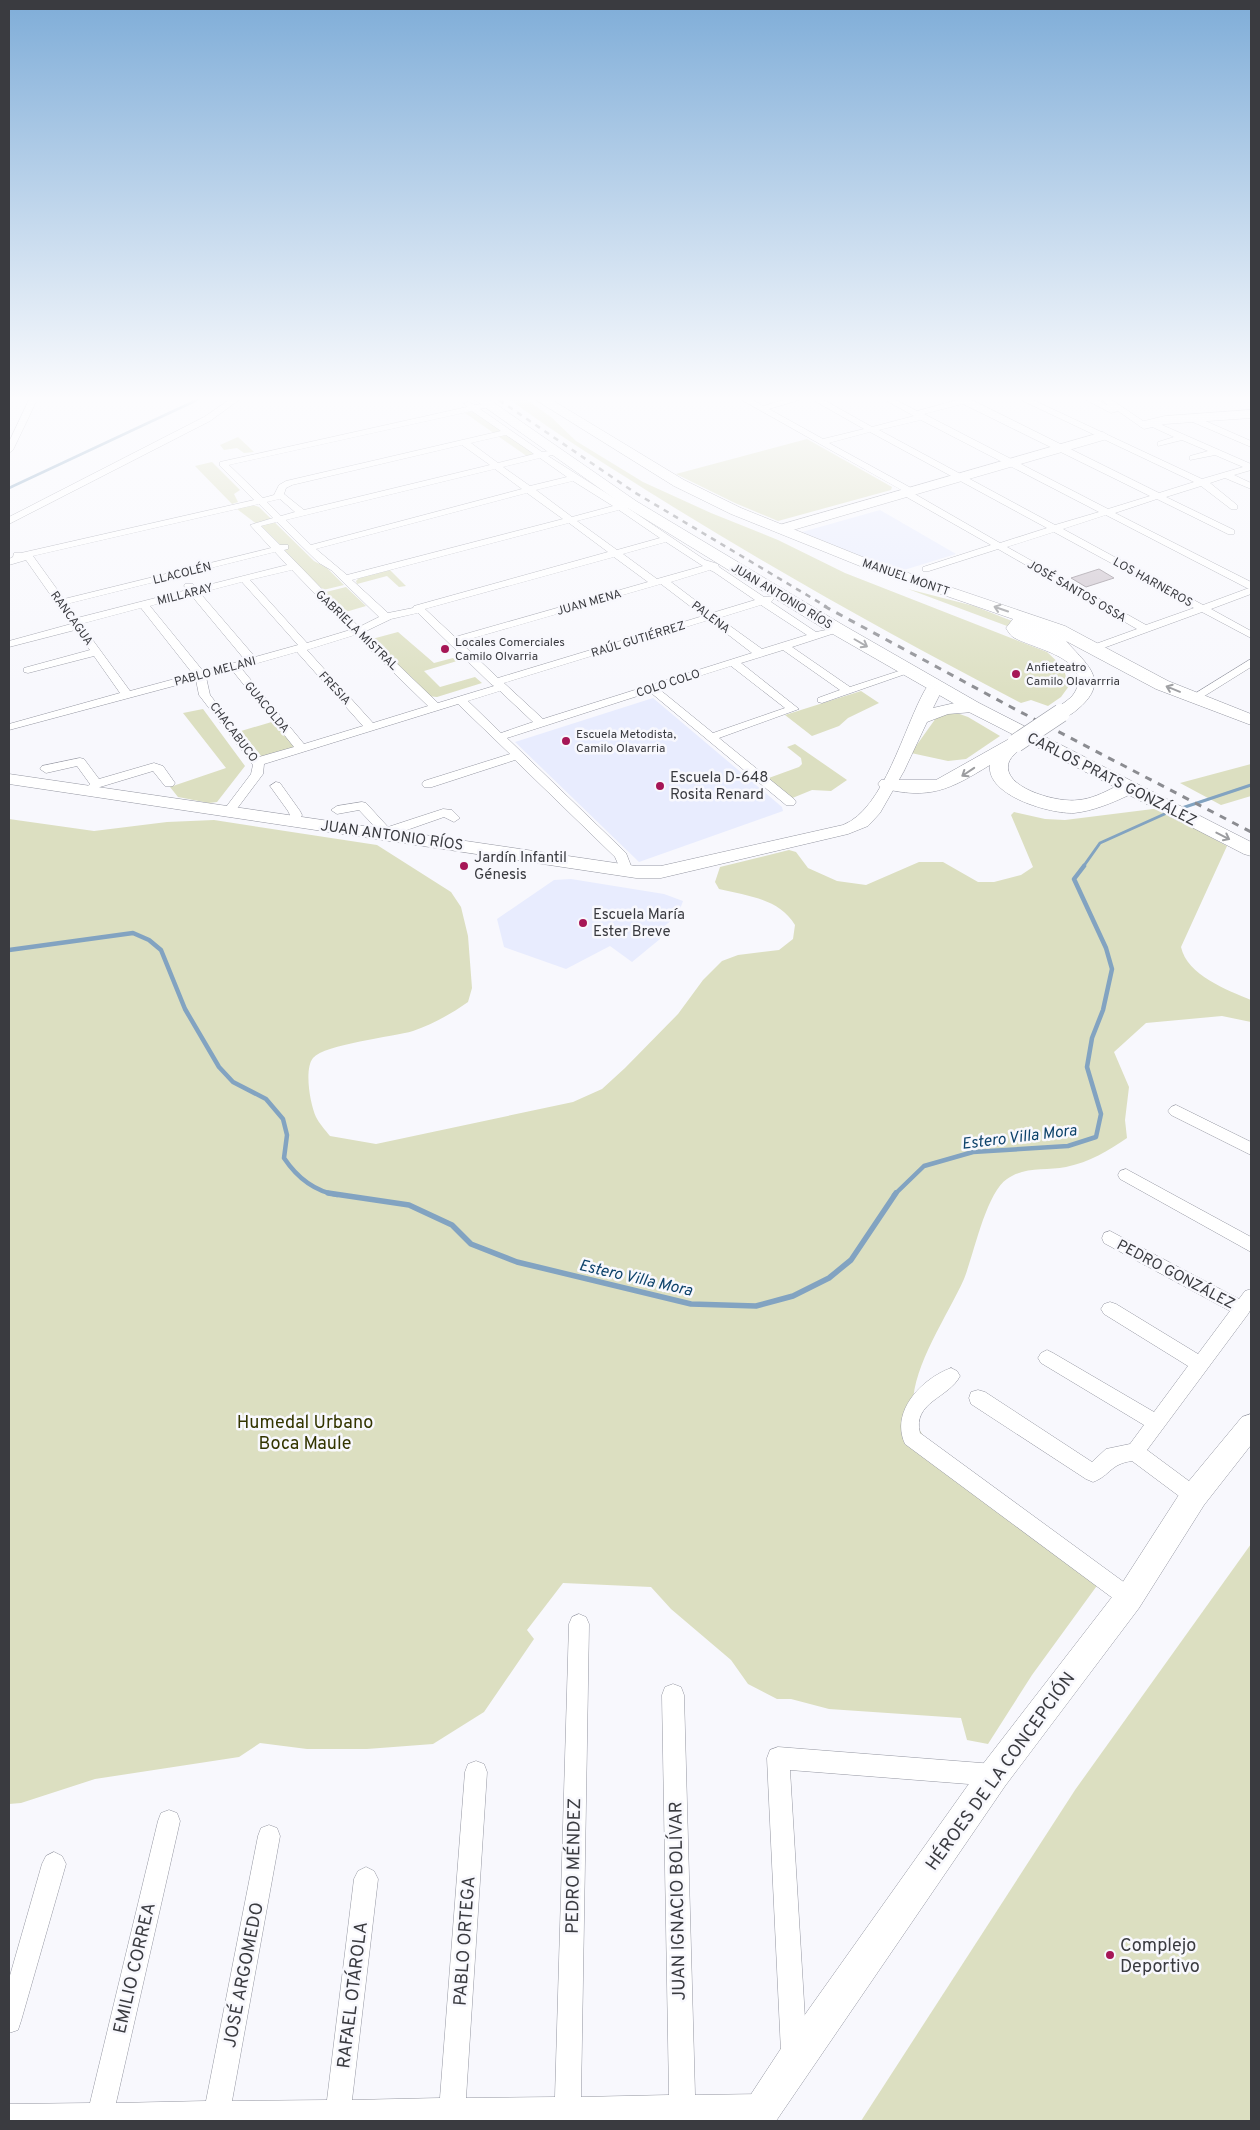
<svg xmlns="http://www.w3.org/2000/svg" width="1260" height="2130" font-family="Overpass,sans-serif">
<style>
.built{fill:#e8ecfe}
.green{fill:#dcdfc1}
.lines{fill:none;stroke-linecap:round;stroke-linejoin:round}
.stream-far3{stroke:#82a3c1;stroke-width:2.5}
.stream-far2{stroke:#82a3c1;stroke-width:3}
.stream-far1{stroke:#82a3c1;stroke-width:4.5}
.stream{stroke:#82a3c1;stroke-width:5.5}
.building{fill:#cec5ce;stroke:#948c95}
.street-casing{stroke:#9597a2;stroke-width:1}
.secondary-casing{stroke:#9597a2;stroke-width:1}
.primary-casing{stroke:#9597a2;stroke-width:1}
.street{fill:#fff;fill-rule:evenodd}
.secondary{fill:#fff;fill-rule:evenodd}
.primary{fill:#fff;fill-rule:evenodd}
.rail-far1{stroke:#8b8c91;stroke-width:2.5;stroke-dasharray:5.5 5.5;stroke-linecap:butt}
.rail{stroke:#8b8c91;stroke-width:3;stroke-dasharray:7 7;stroke-linecap:butt}
.primary-bridge-casing{stroke:#9597a2;stroke-width:19;stroke-linecap:butt}
.primary-bridge{stroke:#fff;stroke-width:18}
.oneway{stroke:#9c9da0}
.poi-dot{fill:#a61656;stroke:#f8f8fd;stroke-width:2}
.labels{text-anchor:middle;stroke-width:5;stroke-linejoin:round;paint-order:stroke}
.far-street-label{font-size:12px;fill:#3a3b40;stroke:#f8f8fd}
.far-poi-label{font-size:12px;fill:#3a3b40;stroke:#f8f8fd;text-anchor:start}
.poi-label{font-size:15px;fill:#3a3b40;stroke:#f8f8fd;text-anchor:start}
.street-label{font-size:15px;fill:#3a3b40;stroke:#f8f8fd}
.water-label{font-size:16px;font-style:italic;fill:#0e436b;stroke:#f8f8fd}
.near-park-label{font-size:18px;fill:#333500;stroke:#f8f8fd}
.near-street-label{font-size:18px;fill:#3a3b40;stroke:#f8f8fd}
.near-poi-label{font-size:18px;fill:#3a3b40;stroke:#f8f8fd;text-anchor:start}
</style>
<rect width="100%" height="100%" fill="#f8f8fd"/>
<g class="built">
<polygon points="880,510 956,554 904,570 870,560 802,532"/>
<polygon points="653,698 782,807 783,811 639,862 515,742"/>
<polygon points="571,879 664,894 683,901 678,915 662,928 660,939 632,962 610,946 566,969 504,947 497,919 554,880"/>
</g>
<g class="green">
<path d="M 510,400 L 527,400 L 551,417 L 576,441 L 643,482 L 711,513 L 778,540 L 845,573 L 1047,652 L 1063,667 L 1069,686 L 1061,697 L 1048,706 L 1031,700 L 1021,703 C 892,636 769,567 646,490 C 600,461 554,432 510,400 Z"/>
<polygon points="477,410 540,454 528,457 465,413"/>
<polygon points="238,437 254,452 244,453 237,448 224,450 220,445"/>
<polygon points="807,439 892,487 891,490 778,521 735,503 676,474"/>
<polygon points="212,462 240,490 234,494 238,502 232,504 195,466"/>
<polygon points="253,505 259,507 314,561 327,568 344,585 323,590 258,525 237,509"/>
<polygon points="390,570 406,586 399,587 387,576 357,584 356,581 359,578"/>
<polygon points="346,587 366,606 342,613 322,593"/>
<polygon points="908,589 974,606 1012,621 1007,626"/>
<polygon points="398,632 434,663 453,658 457,661 424,671 440,687 475,677 482,683 437,697 427,696 372,639"/>
<polygon points="861,691 879,703 848,718 839,726 812,736 785,715"/>
<polygon points="203,709 245,766 217,802 209,803 178,797 170,787 226,768 183,713"/>
<polygon points="954,712 968,717 1000,736 966,759 948,761 911,753 936,718"/>
<polygon points="275,721 296,747 262,757 241,731"/>
<polygon points="795,744 847,780 831,791 812,790 790,799 766,779 799,767 802,764 801,758 787,747"/>
<polygon points="1251,764 1251,796 1221,805 1180,783"/>
<path d="M 1153,809 L 1161,810 L 1227,846 L 1181,947 C 1187,975 1227,990 1251,1000 L 1251,1022 L 1222,1016 L 1146,1023 L 1114,1052 L 1129,1087 L 1125,1120 L 1127,1138 C 1108,1151 1090,1162 1066,1167 C 1046,1171 1025,1166 1007,1179 C 986,1193 974,1254 964,1279 C 948,1315 913,1365 913,1405 C 913,1424 922,1434 933,1449 L 1104,1576 L 1032,1675 L 988,1744 L 967,1740 L 961,1718 L 829,1709 L 791,1699 L 777,1699 L 748,1684 L 731,1660 L 671,1609 L 651,1587 L 563,1583 L 527,1630 L 534,1639 L 484,1712 L 433,1744 L 367,1749 L 307,1749 L 260,1743 L 239,1757 L 95,1779 L 21,1803 L 9,1804 L 9,819 L 94,831 L 167,822 L 214,820 L 377,845 L 451,892 L 461,907 L 468,936 L 472,988 L 468,1002 C 451,1014 433,1024 413,1031 C 393,1037 325,1044 313,1058 C 304,1069 310,1104 316,1117 C 319,1123 325,1130 330,1136 L 376,1144 L 573,1102 L 602,1089 L 625,1068 L 678,1014 L 703,980 L 722,961 L 738,955 L 779,950 L 793,939 L 795,925 C 779,898 747,896 719,889 L 715,882 L 720,867 L 789,850 L 796,852 L 808,868 L 837,881 L 866,885 L 919,862 L 943,862 L 978,882 L 994,882 L 1021,875 L 1033,867 L 1011,815 L 1014,812 L 1045,819 L 1065,820 Z"/>
<polygon points="1251,1544 1251,2121 861,2121 1075,1790"/>
</g>
<g class="lines">
<polyline class="stream-far3" points="9,488 197,400"/>
<g class="stream-far2">
<polyline points="1179,809 1251,785"/>
<polyline points="1083,867 1100,843 1169,812"/>
</g>
<g class="stream-far1">
<path d="M 9,950 L 133,933 L 149,940 L 161,950 L 185,1009 L 219,1067 L 233,1082 L 266,1099 L 283,1119 L 287,1135 L 284,1158 C 296,1176 314,1191 337,1195"/>
<polyline points="894,1195 924,1166 973,1152 1068,1146 1096,1137 1101,1114 1087,1067 1092,1038 1103,1010 1112,969 1106,948 1074,879 1084,866"/>
</g>
<polyline class="stream" points="328,1193 409,1205 452,1225 471,1244 517,1262 691,1304 756,1306 793,1296 829,1278 851,1260 896,1193"/>
</g>
<polygon class="building" points="1099,569 1114,578 1086,587 1071,578"/>
<g class="lines">
<defs>
<g id="street">
<polygon points="29,400 37,400 13,450 9,453 9,442"/>
<polygon points="229,400 239,400 210,421 9,524 9,517 204,417"/>
<path d="M 742,400 L 753,400 L 763,406 L 784,400 L 799,400 L 769,409 L 823,439 L 864,429 L 813,400 L 824,400 L 872,427 L 914,416 L 885,400 L 896,400 L 917,411 L 957,400 L 972,400 L 1159,493 L 1194,482 L 1021,400 L 1033,400 L 1202,479 L 1243,467 L 1215,455 L 1190,460 L 1190,456 L 1208,451 L 1182,440 L 1158,446 L 1158,442 L 1174,437 L 1148,425 L 1141,427 L 1118,411 L 1111,413 L 1086,400 L 1098,400 L 1109,406 L 1102,400 L 1112,400 L 1146,423 L 1153,421 L 1251,464 L 1251,470 L 1234,475 L 1251,483 L 1251,489 L 1225,478 L 1210,483 L 1237,505 L 1237,509 L 1231,509 L 1201,486 L 1166,497 L 1234,530 L 1234,534 L 1228,534 L 1157,499 L 1115,513 L 1251,582 L 1251,594 L 1211,609 L 1251,631 L 1251,638 L 1202,612 L 1098,650 L 1090,650 L 1090,646 L 1137,629 L 998,549 L 929,571 L 923,571 L 923,567 L 991,545 L 903,495 L 903,491 ZM 963,404 L 1150,496 L 1108,509 L 924,414 ZM 921,420 L 1099,512 L 1055,525 L 879,430 ZM 870,432 L 1047,528 L 1000,543 L 913,493 L 913,489 L 829,443 ZM 1106,515 L 1247,588 L 1249,588 L 1203,605 L 1063,529 ZM 1054,532 L 1194,608 L 1146,625 L 1007,547 Z"/>
<path d="M 468,402 L 475,405 L 489,403 L 489,407 L 480,409 L 542,452 L 556,450 L 556,454 L 548,456 L 622,503 L 630,503 L 632,505 L 628,508 L 705,560 L 718,564 L 719,567 L 764,597 L 773,597 L 774,599 L 771,602 L 816,632 L 841,627 L 841,631 L 792,647 L 850,687 L 905,669 L 913,669 L 914,671 L 822,703 L 818,702 L 818,698 L 840,690 L 783,650 L 741,663 L 799,709 L 719,738 L 794,799 L 796,802 L 794,805 L 786,805 L 650,692 L 507,738 L 626,853 L 633,871 L 627,875 L 621,871 L 615,857 L 515,760 L 432,787 L 424,787 L 422,784 L 424,781 L 510,754 L 458,704 L 264,764 L 263,774 L 233,814 L 229,815 L 223,811 L 251,774 L 253,765 L 199,695 L 196,680 L 9,730 L 9,724 L 120,693 L 94,656 L 28,673 L 24,672 L 24,668 L 90,650 L 75,630 L 9,647 L 9,641 L 71,624 L 26,560 L 9,565 L 9,559 L 13,557 L 14,553 L 21,553 L 254,500 L 220,466 L 220,462 L 467,407 L 464,404 ZM 472,411 L 501,431 L 286,481 L 279,485 L 274,495 L 263,498 L 229,465 ZM 506,435 L 534,454 L 498,463 L 471,443 ZM 462,445 L 490,465 L 304,510 L 284,494 L 286,488 L 292,485 ZM 540,458 L 567,477 L 530,486 L 503,467 ZM 495,469 L 522,489 L 311,545 L 286,520 ZM 573,481 L 613,506 L 572,517 L 536,490 ZM 527,493 L 563,519 L 347,575 L 316,549 ZM 280,499 L 295,512 L 281,516 L 267,502 ZM 259,504 L 273,518 L 250,525 L 271,548 L 64,599 L 33,556 ZM 619,510 L 660,538 L 617,550 L 577,521 ZM 277,522 L 319,563 L 331,570 L 379,617 L 359,627 L 284,550 L 288,549 L 288,545 L 280,545 L 261,526 ZM 569,523 L 608,552 L 414,606 L 413,608 L 388,613 L 352,580 ZM 666,542 L 703,566 L 657,579 L 623,554 ZM 275,552 L 287,565 L 196,588 L 193,584 L 185,584 L 184,586 L 187,590 L 77,618 L 67,604 ZM 614,557 L 648,582 L 455,637 L 425,609 ZM 292,570 L 350,630 L 307,643 L 250,580 ZM 710,570 L 714,572 L 755,600 L 712,613 L 671,582 ZM 242,582 L 298,645 L 255,657 L 200,593 ZM 661,584 L 703,616 L 498,678 L 460,642 ZM 191,595 L 245,660 L 203,671 L 150,606 ZM 761,605 L 807,635 L 762,649 L 719,618 ZM 141,608 L 193,674 L 130,691 L 81,624 ZM 418,613 L 491,684 L 494,686 L 438,703 L 364,632 L 391,619 ZM 709,620 L 752,653 L 543,719 L 504,683 ZM 355,635 L 428,706 L 373,723 L 307,650 ZM 297,652 L 363,726 L 304,744 L 241,668 ZM 731,666 L 785,708 L 713,733 L 659,689 ZM 232,670 L 294,747 L 259,757 L 210,695 L 206,677 ZM 500,691 L 533,722 L 501,733 L 468,701 Z"/>
<polygon points="1188,416 1194,416 1251,441 1251,447 1188,420"/>
<polygon points="1251,659 1251,667 1198,700 1194,701 1188,698"/>
<polygon points="80,758 84,759 99,779 154,763 163,766 175,783 173,786 165,786 153,771 100,787 89,795 83,791 90,784 77,766 46,773 40,769 42,766"/>
<polygon points="276,782 280,783 300,811 302,815 298,824 294,825 288,821 290,815 288,811 270,786"/>
<polygon points="362,802 366,803 388,827 443,809 452,810 460,818 454,822 444,817 384,838 380,837 377,829 359,810 337,814 331,810 337,806"/>
<polygon points="1176,1105 1251,1142 1251,1155 1171,1115 1168,1111 1171,1107"/>
<polygon points="1126,1169 1251,1237 1251,1252 1120,1179 1118,1175 1120,1171"/>
<path d="M 1110,1231 L 1239,1299 L 1245,1291 L 1251,1289 L 1251,1309 L 1248,1314 L 1147,1450 L 1201,1490 L 1204,1496 L 1201,1502 L 1194,1505 L 1187,1502 L 1132,1461 C 1110,1464 1111,1475 1093,1482 L 1086,1479 L 971,1404 L 969,1398 L 971,1392 L 978,1390 L 985,1392 L 1092,1462 L 1106,1449 L 1130,1444 L 1144,1425 L 1041,1363 L 1038,1358 L 1041,1353 L 1047,1350 L 1053,1353 L 1154,1412 L 1188,1366 L 1104,1314 L 1101,1309 L 1104,1304 L 1110,1302 L 1116,1304 L 1198,1354 L 1230,1311 L 1104,1243 L 1102,1238 L 1104,1233 Z"/>
<path d="M 951,1368 L 957,1371 L 960,1376 C 949,1398 912,1402 920,1433 L 1136,1591 L 1139,1598 L 1136,1605 L 1129,1608 L 1122,1605 L 905,1444 C 890,1412 921,1379 951,1368 Z"/>
<polygon points="579,1614 586,1617 589,1624 581,2097 669,2095 662,1695 665,1687 673,1684 681,1687 684,1695 695,2095 762,2094 771,2098 775,2107 771,2116 762,2120 660,2121 9,2121 9,2104 90,2103 158,1821 161,1813 169,1810 177,1813 180,1821 116,2103 206,2101 258,1836 261,1828 269,1825 277,1828 280,1836 232,2101 327,2100 354,1879 358,1871 366,1867 374,1871 378,1879 352,2100 440,2098 465,1772 468,1764 476,1761 484,1764 487,1772 466,2098 555,2097 569,1624 572,1617"/>
<polygon points="778,1747 994,1764 1002,1767 1005,1775 1002,1783 994,1786 790,1770 807,2052 803,2061 794,2065 785,2061 781,2052 767,1758 770,1750"/>
<polygon points="54,1852 62,1856 66,1864 21,2021 18,2030 9,2033 9,1979 42,1864 46,1856"/>
</g>
<g id="secondary">
<polygon points="1251,410 1251,418 1165,424 1144,429 1138,425 1140,422 1165,416"/>
<polygon points="1103,432 1109,436 1107,439 786,532 781,533 774,529 776,526"/>
<path d="M 936,681 L 944,686 L 933,708 L 959,702 L 979,704 L 981,707 L 973,712 L 948,714 L 927,722 L 904,771 L 880,813 L 868,826 L 848,834 L 661,878 L 636,878 L 9,784 L 9,774 L 636,866 L 661,866 L 843,825 C 884,809 904,727 925,690 L 930,683 Z"/>
<polygon points="1251,1414 1251,1445 1204,1505 1139,1608 1005,1786 776,2121 737,2121 742,2108 782,2047 983,1764 1119,1588 1184,1487 1242,1417"/>
</g>
<g id="primary">
<path d="M 475,400 L 490,400 L 636,501 L 843,625 L 979,703 L 1251,842 L 1251,856 L 1244,854 L 1129,795 C 1112,803 1093,811 1074,813 C 1051,814 986,796 990,765 C 949,790 930,800 881,788 L 878,784 L 881,780 L 936,780 L 1009,739 L 1020,738 L 967,711 L 831,633 L 626,507 ZM 1023,740 L 1115,787 C 1103,793 1091,799 1078,800 C 1060,803 1009,790 1008,768 C 1007,757 1020,751 1025,743 Z"/>
<path d="M 536,400 L 552,400 L 684,480 L 741,508 L 870,560 L 1065,626 L 1168,681 L 1251,714 L 1251,725 L 1156,689 L 1066,641 C 1086,664 1111,680 1079,708 C 1071,715 1065,719 1055,717 L 1052,713 C 1058,705 1070,701 1075,692 C 1094,658 1030,648 1013,637 C 1010,635 1008,631 1006,628 L 1013,619 L 860,566 L 731,514 L 674,486 Z"/>
</g>
</defs>
<use href="#street" class="street-casing"/>
<use href="#secondary" class="secondary-casing"/>
<use href="#primary" class="primary-casing"/>
<use href="#street" class="street"/>
<use href="#secondary" class="secondary"/>
<use href="#primary" class="primary"/>
<polyline class="rail-far1" points="499,400 634,492 827,607"/>
<polyline class="rail" points="824,606 1011,707 1251,832"/>
<defs>
<polyline id="primary-bridge" points="1016,743 1061,713"/>
</defs>
<use href="#primary-bridge" class="primary-bridge-casing"/>
<use href="#primary-bridge" class="primary-bridge"/>
</g>
<defs><path id="oneway-shaft" d="M-6 0H5M1.5-3L5.5 0L1.5 3" fill="none" stroke-width="1.6" stroke-linecap="round" stroke-linejoin="round" transform="scale(1.25)"/></defs>
<g class="oneway">
<use href="#oneway-shaft" transform="translate(1001 609) rotate(-161)"/>
<use href="#oneway-shaft" transform="translate(861 643) rotate(30)"/>
<use href="#oneway-shaft" transform="translate(1173 689) rotate(-158)"/>
<use href="#oneway-shaft" transform="translate(968 772) rotate(146)"/>
<use href="#oneway-shaft" transform="translate(1223 836) rotate(27)"/>
</g>
<linearGradient id="sky" x2="0" y2="1"><stop stop-color="#7fadd8"/><stop offset="0.57" stop-color="#fcfcfe"/><stop offset="1" stop-color="#fcfcfe" stop-opacity="0"/></linearGradient>
<rect width="1260" height="699" fill="url(#sky)"/>
<g class="poi-dot">
<circle cx="445" cy="649" r="5"/>
<circle cx="1016" cy="674" r="5"/>
<circle cx="566" cy="741" r="5"/>
<circle cx="660" cy="786" r="5"/>
<circle cx="464" cy="866" r="5"/>
<circle cx="583" cy="923" r="5"/>
<circle cx="1110" cy="1955" r="5"/>
</g>
<g class="labels">
<g class="far-street-label">
<text transform="translate(182 573) rotate(-14)" y="4">LLACOLÉN</text>
<text transform="translate(906 577) rotate(19)" y="4">MANUEL MONTT</text>
<text transform="translate(1153 582) rotate(29)" y="4">LOS HARNEROS</text>
<text transform="translate(1077 591) rotate(30)" y="4">JOSÉ SANTOS OSSA</text>
<text transform="translate(185 594) rotate(-14)" y="4">MILLARAY</text>
<text transform="translate(782 596) rotate(31)" y="4">JUAN ANTONIO RÍOS</text>
<text transform="translate(589 602) rotate(-16)" y="4">JUAN MENA</text>
<text transform="translate(711 617) rotate(37)" y="4">PALENA</text>
<text transform="translate(72 618) rotate(54)" y="4">RANCAGUA</text>
<text transform="translate(357 630) rotate(44)" y="4">GABRIELA MISTRAL</text>
<text transform="translate(638 639) rotate(-17)" y="4">RAÚL GUTIÉRREZ</text>
<text transform="translate(215 671) rotate(-15)" y="4">PABLO MELANI</text>
<text transform="translate(668 683) rotate(-18)" y="4">COLO COLO</text>
<text transform="translate(335 688) rotate(47)" y="4">FRESIA</text>
<text transform="translate(267 707) rotate(50)" y="4">GUACOLDA</text>
<text transform="translate(234 732) rotate(53)" y="4">CHACABUCO</text>
</g>
<g class="far-poi-label">
<text x="455" y="646">Locales Comerciales<tspan x="455" dy="14">Camilo Olvarria</tspan></text>
<text x="1026" y="671">Anfieteatro<tspan x="1026" dy="14">Camilo Olavarrria</tspan></text>
<text x="576" y="738">Escuela Metodista,<tspan x="576" dy="14">Camilo Olavarria</tspan></text>
</g>
<g class="poi-label">
<text x="670" y="782">Escuela D-648<tspan x="670" dy="17">Rosita Renard</tspan></text>
<text x="474" y="862">Jardín Infantil<tspan x="474" dy="17">Génesis</tspan></text>
<text x="593" y="919">Escuela María<tspan x="593" dy="17">Ester Breve</tspan></text>
</g>
<g class="street-label">
<text transform="translate(1112 779) rotate(27)" y="5">CARLOS PRATS GONZÁLEZ</text>
<text transform="translate(392 835) rotate(8)" y="5">JUAN ANTONIO RÍOS</text>
<text transform="translate(1176 1274) rotate(28)" y="5">PEDRO GONZÁLEZ</text>
</g>
<g class="water-label">
<text transform="translate(1019 1136) rotate(-7)" y="6">Estero Villa Mora</text>
<text transform="translate(636 1277) rotate(13)" y="6">Estero Villa Mora</text>
</g>
<g class="near-park-label">
<text x="305" y="1428">Humedal Urbano<tspan x="305" dy="21">Boca Maule</tspan></text>
</g>
<g class="near-street-label">
<text transform="translate(1000 1771) rotate(-54)" y="6">HÉROES DE LA CONCEPCIÓN</text>
<text transform="translate(573 1866) rotate(-89)" y="6">PEDRO MÉNDEZ</text>
<text transform="translate(677 1901) rotate(-91)" y="6">JUAN IGNACIO BOLÍVAR</text>
<text transform="translate(464 1941) rotate(-86)" y="6">PABLO ORTEGA</text>
<text transform="translate(134 1968) rotate(-77)" y="6">EMILIO CORREA</text>
<text transform="translate(243 1975) rotate(-79)" y="6">JOSÉ ARGOMEDO</text>
<text transform="translate(352 1995) rotate(-83)" y="6">RAFAEL OTÁROLA</text>
</g>
<g class="near-poi-label">
<text x="1120" y="1951">Complejo<tspan x="1120" dy="21">Deportivo</tspan></text>
</g>
</g>
<rect width="1260" height="2130" fill="none" stroke="#3a3b40" stroke-width="20"/>
</svg>
